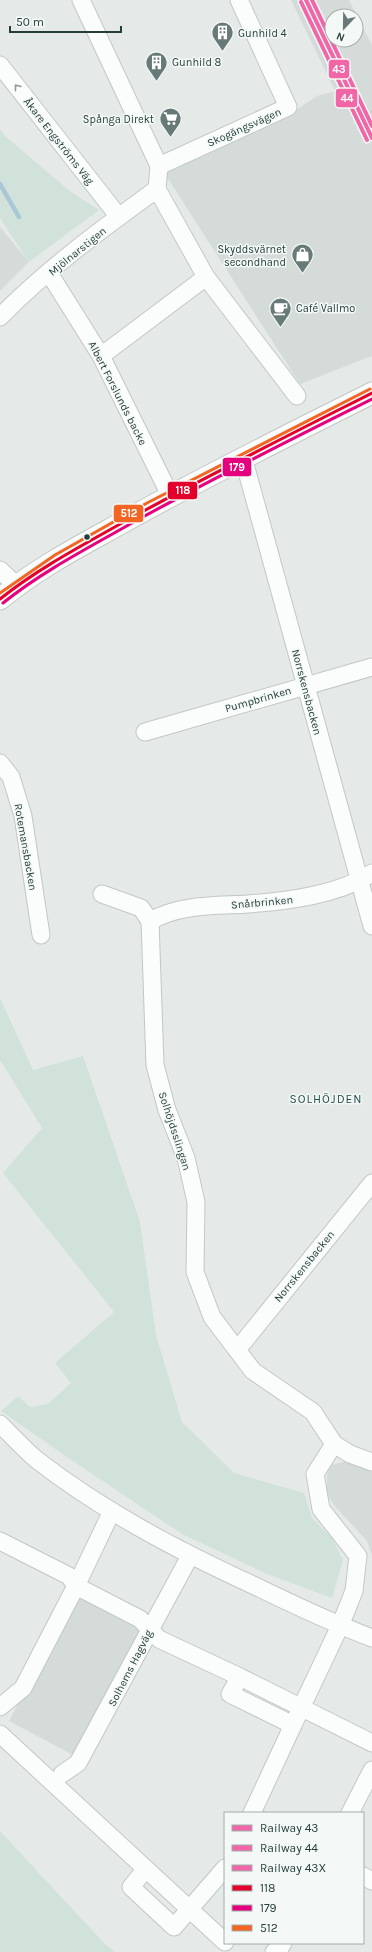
<svg xmlns="http://www.w3.org/2000/svg" width="372" height="1952" font-family="Karla,sans-serif">
<style>
.built{fill:#d4dbd9;fill-rule:evenodd}
.green{fill:#d0e2d9}
.lines{fill:none;stroke-linecap:round;stroke-linejoin:round}
.stream{stroke:#a9c7d6;stroke-width:4.5}
.minor-casing{stroke:#c2c7c6;stroke-width:19}
.tertiary-casing{stroke:#c2c7c6;stroke-width:23}
.minor{stroke:#fbfcfc;stroke-width:17}
.tertiary{stroke:#fbfcfc;stroke-width:21}
.rail{stroke:#c7cbca;stroke-width:3;stroke-dasharray:8 4;stroke-linecap:butt}
.bus-1-casing{stroke:#f4f9f7;stroke-width:6}
.bus-2-casing{stroke:#f4f9f7;stroke-width:6}
.bus-3-casing{stroke:#f4f9f7;stroke-width:6}
.bus-1{stroke:#e4002b;stroke-width:3}
.bus-2{stroke:#e5007d;stroke-width:3}
.bus-3{stroke:#f26522;stroke-width:3}
.rail-1-casing{stroke:#f4f9f7;stroke-width:7}
.rail-2-casing{stroke:#f4f9f7;stroke-width:7}
.rail-3-casing{stroke:#f4f9f7;stroke-width:7}
.rail-1{stroke:#f166a7;stroke-width:4}
.rail-2{stroke:#f166a7;stroke-width:4}
.rail-3{stroke:#f166a7;stroke-width:4}
.oneway{stroke:#909c9c}
.bus-dot{fill:#243d3b;stroke:#f4f9f7;stroke-width:1.5}
.labels{text-anchor:middle;stroke-width:3;stroke-linejoin:round;paint-order:stroke}
.poi-label{font-size:11px;fill:#243d3b;stroke:#f4f9f7;text-anchor:start}
.street-label{font-size:11px;fill:#243d3b;stroke:#f4f9f7}
.neighbourhood-label{font-size:12px;letter-spacing:1px;fill:#214e4b;stroke:#f4f9f7}
.line-badge{stroke:#f4f9f7;stroke-width:1.5}
.badge-label{font-size:11px;text-anchor:middle;font-weight:bold;fill:#fff}
</style>
<rect width="100%" height="100%" fill="#e5eae9"/>
<g class="built">
<path d="M 291,0 L 349,0 L 372,45 L 372,356 L 300,384 L 165,174 L 286,117 L 317,96 L 335,91 ZM 332,16 L 356,16 L 356,40 L 332,40 Z"/>
<polygon points="0,227 29,262 0,291"/>
<polygon points="347,1461 372,1471 372,1555 367,1541 333,1504 327,1493 327,1475 331,1465"/>
<polygon points="77,1592 143,1626 75,1756 9,1721"/>
</g>
<g class="green">
<polygon points="0,129 5,136 71,192 99,210 29,262 0,218"/>
<polygon points="0,998 33,1070 83,1056 140,1222 156,1335 182,1422 234,1473 304,1493 312,1518 332,1538 343,1560 332,1598 267,1574 182,1534 64,1455 1,1411 18,1396 30,1407 48,1404 71,1383 55,1363 114,1312 3,1173 42,1128 0,1060"/>
<polygon points="0,1831 103,1942 115,1952 0,1952"/>
</g>
<g class="lines">
<polyline class="stream" points="0,184 19,217"/>
<defs>
<g id="minor">
<polyline points="81,0 159,166 157,189 206,277 297,396"/>
<polyline points="0,65 119,217"/>
<polyline points="159,166 288,107 239,0"/>
<polyline points="49,273 101,356 170,495"/>
<path d="M 0,317 C 47,269 103,228 157,189"/>
<polyline points="101,356 206,277"/>
<polyline points="243,457 372,926"/>
<polyline points="0,570 16,585"/>
<polyline points="145,732 372,667"/>
<polyline points="0,763 11,777 23,816 41,935"/>
<polyline points="102,894 141,908 150,921 155,1065 167,1110 186,1158 196,1202 195,1272 212,1317 253,1371 313,1412 334,1444 350,1454 372,1462"/>
<path d="M 150,921 C 180,904 214,906 248,904 C 288,901 338,895 372,873"/>
<polyline points="237,1350 372,1183"/>
<path d="M 0,1424 C 12,1436 24,1449 37,1460 C 104,1512 179,1551 255,1586 C 294,1605 332,1623 372,1638"/>
<polyline points="0,1541 69,1576 76,1586 140,1619 159,1639 240,1677 230,1694 293,1725 340,1626 354,1591 358,1556 321,1509 315,1474 334,1444"/>
<polyline points="240,1677 372,1743"/>
<polyline points="0,1707 23,1688 76,1586 112,1511"/>
<polyline points="0,1734 225,1942"/>
<polyline points="62,1774 78,1763 190,1556"/>
<polyline points="252,1813 293,1725"/>
<polyline points="350,1813 372,1770"/>
<polyline points="145,1870 131,1887 174,1927 225,1868"/>
<polyline points="363,1876 372,1881"/>
<polyline points="274,1952 280,1948 283,1943"/>
</g>
<path id="tertiary" d="M 0,599 C 36,569 78,547 118,525 C 201,478 287,436 372,393"/>
</defs>
<use href="#minor" class="minor-casing"/>
<use href="#tertiary" class="tertiary-casing"/>
<use href="#minor" class="minor"/>
<use href="#tertiary" class="tertiary"/>
<polyline class="rail" points="371,111 372,112"/>
<defs>
<path id="bus-1" d="M 0,599 C 40,567 85,544 129,519 C 209,475 291,434 372,393"/>
<path id="bus-2" d="M 3,603 C 43,571 88,548 132,523 C 211,479 292,439 372,399"/>
<polyline id="bus-3" points="0,593 55,555 147,503 370,389"/>
</defs>
<use href="#bus-1" class="bus-1-casing"/>
<use href="#bus-2" class="bus-2-casing"/>
<use href="#bus-3" class="bus-3-casing"/>
<use href="#bus-1" class="bus-1"/>
<use href="#bus-2" class="bus-2"/>
<use href="#bus-3" class="bus-3"/>
<defs>
<polyline id="rail-1" points="306,0 372,138"/>
<polyline id="rail-2" points="301,2 367,140"/>
<polyline id="rail-3" points="312,0 372,126"/>
</defs>
<use href="#rail-1" class="rail-1-casing"/>
<use href="#rail-2" class="rail-2-casing"/>
<use href="#rail-3" class="rail-3-casing"/>
<use href="#rail-1" class="rail-1"/>
<use href="#rail-2" class="rail-2"/>
<use href="#rail-3" class="rail-3"/>
</g>
<defs><path id="oneway-chevron" d="M-2-3.5L2.5 0L-2 3.5" fill="none" stroke-width="1.6" stroke-linecap="round" stroke-linejoin="round"/></defs>
<use class="oneway" href="#oneway-chevron" transform="translate(17 87) rotate(-128)"/>
<defs>
<symbol id="building-pin" viewBox="-11 -11 22 30"><path d="M0 17L-7.5 6A9.5 9.5 0 1 1 7.5 6Z" fill="#687a78" stroke="#f4f9f7"/><path d="M-4-6H4V6H1V3H-1V6H-4ZM-2.5-4.3h1.7v1.8h-1.7ZM.8-4.3h1.7v1.8H.8ZM-2.5-1h1.7V.8h-1.7ZM.8-1h1.7V.8H.8Z" fill="#fff"/></symbol>
<symbol id="supermarket-pin" viewBox="-11 -11 22 30"><path d="M0 17L-7.5 6A9.5 9.5 0 1 1 7.5 6Z" fill="#687a78" stroke="#f4f9f7"/><path d="M-6-5.5h2.5l.6 2H6L4.5 2H-2.5L-4.4-4H-6ZM-1.5 3.2a1.3 1.3 0 1 0 .1 0ZM3 3.2a1.3 1.3 0 1 0 .1 0Z" fill="#fff"/></symbol>
<symbol id="shop-pin" viewBox="-11 -11 22 30"><path d="M0 17L-7.5 6A9.5 9.5 0 1 1 7.5 6Z" fill="#687a78" stroke="#f4f9f7"/><path d="M-5-2.5h2.3a2.7 3.5 0 0 1 5.4 0H5L5.5 6h-11ZM-1.5-2.5h3a1.5 2.3 0 0 0-3 0Z" fill="#fff"/></symbol>
<symbol id="cafe-pin" viewBox="-11 -11 22 30"><path d="M0 17L-7.5 6A9.5 9.5 0 1 1 7.5 6Z" fill="#687a78" stroke="#f4f9f7"/><path d="M-5.5-4.5H6V0H3Q3 3.5 0 3.5H-2.5Q-5.5 3.5-5.5 0ZM3-3.2v2h1.7v-2ZM-6 4.5H4V6H-6Z" fill="#fff"/></symbol>
</defs>
<g fill-rule="evenodd">
<use href="#building-pin" x="210" y="20" width="25" height="34"/>
<use href="#building-pin" x="144" y="50" width="25" height="34"/>
<use href="#supermarket-pin" x="158" y="106" width="25" height="34"/>
<use href="#shop-pin" x="290" y="242" width="25" height="34"/>
<use href="#cafe-pin" x="268" y="296" width="25" height="34"/>
</g>
<circle class="bus-dot" cx="87" cy="537" r="3.5"/>
<g class="labels">
<g class="poi-label">
<text x="238" y="37">Gunhild 4</text>
<text x="172" y="66">Gunhild 8</text>
<text x="154" y="123" text-anchor="end">Spånga Direkt</text>
<text x="286" y="253" text-anchor="end">Skyddsvärnet<tspan x="286" dy="13">secondhand</tspan></text>
<text x="296" y="312">Café Vallmo</text>
</g>
<g class="street-label">
<text transform="translate(244 127) rotate(-24)" y="4">Skogängsvägen</text>
<text transform="translate(59 141) rotate(52)" y="4">Åkare Engströms Väg</text>
<text transform="translate(77 251) rotate(-39)" y="4">Mjölnarstigen</text>
<text transform="translate(118 393) rotate(63)" y="4">Albert Forslunds backe</text>
<text transform="translate(307 692) rotate(75)" y="4">Norrskensbacken</text>
<text transform="translate(258 699) rotate(-16)" y="4">Pumpbrinken</text>
<text transform="translate(26 847) rotate(80)" y="4">Rotemansbacken</text>
<text transform="translate(262 902) rotate(-5)" y="4">Snårbrinken</text>
<text transform="translate(175 1131) rotate(72)" y="4">Solhöjdsslingan</text>
<text transform="translate(304 1266) rotate(-51)" y="4">Norrskensbacken</text>
<text transform="translate(130 1668) rotate(-63)" y="4">Solhems Hagväg</text>
</g>
<g class="neighbourhood-label">
<text x="326" y="1103">SOLHÖJDEN</text>
</g>
</g>
<g class="line-badge">
<rect x="328" y="59" width="22" height="20" rx="4" fill="#f166a7"/>
<rect x="335" y="88" width="23" height="20" rx="4" fill="#f166a7"/>
<rect x="222" y="457" width="30" height="20" rx="4" fill="#e5007d"/>
<rect x="167" y="481" width="31" height="19" rx="4" fill="#e4002b"/>
<rect x="113" y="504" width="31" height="19" rx="4" fill="#f26522"/>
</g>
<g class="badge-label">
<text x="339" y="73">43</text>
<text x="347" y="102">44</text>
<text x="237" y="471">179</text>
<text x="183" y="494">118</text>
<text x="129" y="517">512</text>
</g>
<rect x="224" y="1812" width="140" height="132" fill="#f4f9f7" stroke="#a1aeac"/>
<rect x="232" y="1825" width="20" height="6" fill="#f166a7" stroke="#a1aeac"/>
<text x="260" y="1832" font-size="12" fill="#243d3b">Railway 43</text>
<rect x="232" y="1845" width="20" height="6" fill="#f166a7" stroke="#a1aeac"/>
<text x="260" y="1852" font-size="12" fill="#243d3b">Railway 44</text>
<rect x="232" y="1865" width="20" height="6" fill="#f166a7" stroke="#a1aeac"/>
<text x="260" y="1872" font-size="12" fill="#243d3b">Railway 43X</text>
<rect x="232" y="1885" width="20" height="6" fill="#e4002b" stroke="#a1aeac"/>
<text x="260" y="1892" font-size="12" fill="#243d3b">118</text>
<rect x="232" y="1905" width="20" height="6" fill="#e5007d" stroke="#a1aeac"/>
<text x="260" y="1912" font-size="12" fill="#243d3b">179</text>
<rect x="232" y="1925" width="20" height="6" fill="#f26522" stroke="#a1aeac"/>
<text x="260" y="1932" font-size="12" fill="#243d3b">512</text>
<g transform="translate(344 28) rotate(202)"><circle r="19" fill="#f4f9f7" stroke="#a1aeac"/>
<path d="M0-3L7 15L0 10L-7 15Z" fill="#687a78"/>
<text y="-6" font-size="11" font-weight="bold" text-anchor="middle" fill="#243d3b">N</text>
</g>
<path d="M10 26v6h111v-6" fill="none" stroke="#243d3b" stroke-width="2"/>
<text x="16" y="26" font-size="12" fill="#243d3b" stroke="#f4f9f7" stroke-width="3" paint-order="stroke">50 m</text>
</svg>
